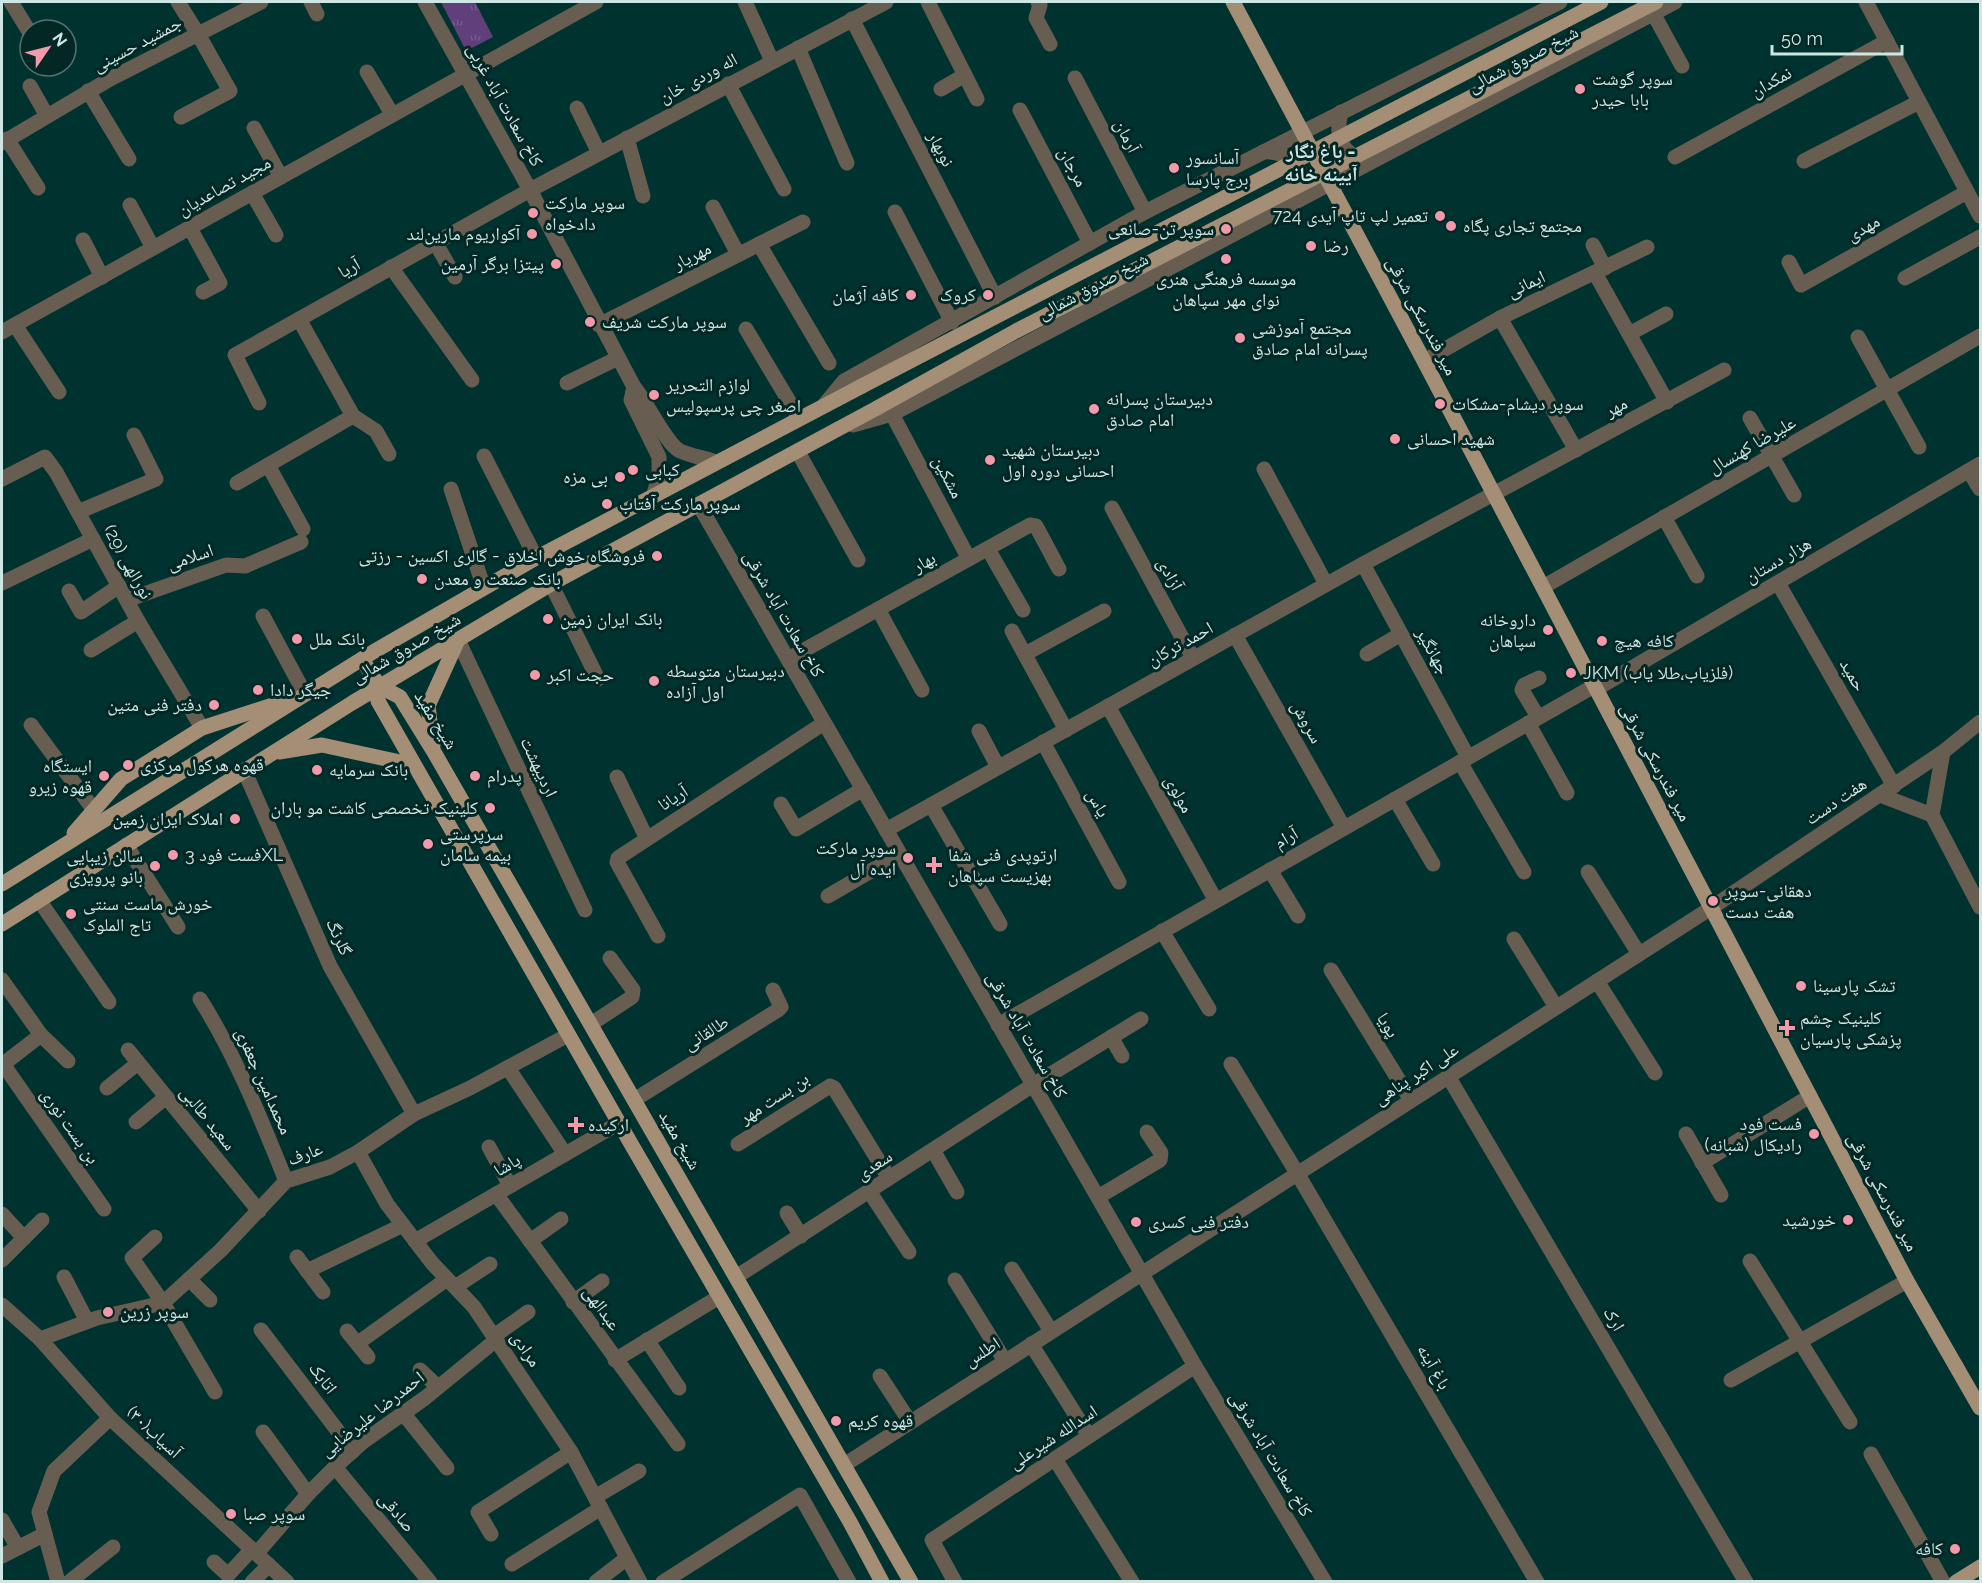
<svg xmlns="http://www.w3.org/2000/svg" width="1982" height="1583" font-family="Raleway,'Noto Naskh Arabic',sans-serif">
<style>
.park{fill:url(#park-tufts)}
.lines{fill:none;stroke-linecap:round;stroke-linejoin:round}
.minor{stroke:#685d51;stroke-width:15}
.major{stroke:#a58e76;stroke-width:15}
.major-bridge{stroke:#a58e76;stroke-width:15}
.poi-dot{fill:#f39aaa;stroke:#022724;stroke-width:2}
.labels{text-anchor:middle;stroke-width:6;stroke-linejoin:round;paint-order:stroke}
.street-label{font-size:18px;fill:#cfe7e4;stroke:#022724}
.poi-label{font-size:18px;fill:#cfe7e4;stroke:#022724;text-anchor:start}
.neighbourhood-label{font-size:20px;font-weight:bold;fill:#cfe7e4;stroke:#022724}
</style>
<defs>
<pattern id="park-tufts" width="24" height="20" patternUnits="userSpaceOnUse" patternTransform="scale(1.5)"><rect width="24" height="20" fill="#603f7b"/><path d="M3 7l-1-3M5 7V3M7 7l1-3M15 17l-1-3M17 17v-4M19 17l1-3" fill="none" stroke="#765b8e"/></pattern>
</defs>
<rect width="100%" height="100%" fill="#00322f"/>
<polygon class="park" points="441,2 475,2 493,37 466,51"/>
<g class="lines">
<g class="minor">
<polyline points="11,2 30,33"/>
<polyline points="178,2 198,34 230,91 181,117"/>
<polyline points="311,2 317,14"/>
<path d="M 425,2 L 530,190 L 634,387 C 647,402 666,444 680,451 C 691,456 705,458 716,462"/>
<polyline points="745,2 772,61"/>
<polyline points="928,2 977,99"/>
<polyline points="1038,2 1040,5 1036,18 1050,44"/>
<polyline points="1866,2 1980,216"/>
<polyline points="1653,13 1682,66"/>
<polyline points="852,19 995,297"/>
<polyline points="798,48 847,163"/>
<polyline points="367,72 392,114"/>
<polyline points="1075,78 1145,212"/>
<polyline points="728,84 784,189"/>
<polyline points="30,86 47,116"/>
<polyline points="941,89 965,75"/>
<polyline points="88,91 129,159"/>
<polyline points="577,108 599,153"/>
<polyline points="1020,110 1090,243"/>
<path d="M 1341,112 C 1335,137 1340,152 1365,161"/>
<polyline points="254,128 281,177"/>
<polyline points="627,138 643,196"/>
<polyline points="7,139 38,188"/>
<polyline points="2,143 110,79 261,2"/>
<path d="M 1263,152 C 1287,150 1311,169 1297,194"/>
<polyline points="1675,157 1887,41"/>
<polyline points="1804,161 1919,102"/>
<polyline points="252,193 276,235"/>
<polyline points="130,205 153,248"/>
<polyline points="713,207 738,254"/>
<polyline points="895,212 952,322"/>
<polyline points="190,228 220,283 203,292"/>
<polyline points="83,240 102,277"/>
<polyline points="435,242 455,277"/>
<polyline points="759,244 829,363"/>
<polyline points="1593,245 1605,268"/>
<polyline points="1789,262 1801,285 1967,192"/>
<polyline points="391,267 472,380"/>
<polyline points="1595,273 1667,402"/>
<polyline points="1905,278 1980,237"/>
<polyline points="1500,318 1576,450"/>
<polyline points="299,319 353,416 376,431 389,454"/>
<polyline points="15,325 59,392"/>
<polyline points="599,325 803,222"/>
<polyline points="746,329 799,418"/>
<polyline points="2,332 596,2"/>
<polyline points="1629,334 1666,314"/>
<polyline points="1858,337 1919,447"/>
<polyline points="1424,361 1500,318 1647,247"/>
<polyline points="567,383 618,358"/>
<polyline points="634,387 631,400 659,457 659,476 654,494"/>
<polyline points="259,403 235,355 530,190 886,2"/>
<polyline points="825,404 844,381 1145,212 1560,2"/>
<polyline points="892,414 969,559"/>
<polyline points="1750,418 1794,495"/>
<polyline points="853,425 892,414 934,392 1675,2"/>
<polyline points="798,452 858,560"/>
<polyline points="484,456 536,558"/>
<polyline points="268,465 303,529"/>
<polyline points="1264,469 1326,584"/>
<polyline points="1969,471 1980,489"/>
<polyline points="2,479 45,457 56,472 138,621 202,728"/>
<polyline points="237,483 353,416"/>
<polyline points="451,489 484,588"/>
<polyline points="699,505 1195,1366 1325,1582"/>
<polyline points="1112,508 1193,658"/>
<polyline points="78,512 156,479 134,435"/>
<polyline points="1664,517 1697,576"/>
<polyline points="988,549 1023,610"/>
<polyline points="1363,564 1468,757"/>
<polyline points="2,583 93,539"/>
<polyline points="1778,583 1894,786"/>
<polyline points="551,584 598,679"/>
<polyline points="1543,587 1980,336"/>
<polyline points="69,591 81,612 119,586"/>
<polyline points="127,600 226,565 245,566 301,542"/>
<polyline points="878,609 922,690"/>
<polyline points="263,616 305,694"/>
<polyline points="1012,631 1066,730"/>
<polyline points="1235,635 1344,828"/>
<polyline points="458,640 585,910"/>
<polyline points="91,650 138,621"/>
<polyline points="1025,654 1104,611"/>
<polyline points="1367,654 1401,634"/>
<polyline points="788,659 1030,525 1036,526 1059,569"/>
<polyline points="1596,689 1980,464"/>
<polyline points="1108,706 1216,901"/>
<polyline points="1538,717 1522,690 1524,685 1539,678"/>
<polyline points="1528,723 1567,793"/>
<polyline points="31,725 94,810"/>
<polyline points="979,731 998,767"/>
<polyline points="1043,742 1119,882"/>
<polyline points="1460,762 1524,872"/>
<polyline points="244,770 330,966 414,1114"/>
<polyline points="617,777 647,839"/>
<polyline points="1880,795 1932,815 1943,752"/>
<polyline points="1395,799 1433,864"/>
<polyline points="781,804 796,829 863,789"/>
<polyline points="931,805 1000,924"/>
<polyline points="1932,815 1980,907"/>
<polyline points="886,830 1363,564 1724,370"/>
<polyline points="126,845 178,927"/>
<polyline points="1270,870 1298,916"/>
<polyline points="1588,872 1639,954"/>
<polyline points="828,896 900,854"/>
<polyline points="39,900 109,1002"/>
<polyline points="1162,931 1209,1009"/>
<polyline points="658,936 617,862 618,858 824,723"/>
<polyline points="1514,939 1556,1007"/>
<polyline points="1331,970 1411,1100"/>
<polyline points="2,980 41,1035 2,1065"/>
<polyline points="1597,981 1655,1073"/>
<path d="M 200,999 C 236,1056 261,1119 286,1181"/>
<polyline points="591,1024 632,997 633,990 610,958"/>
<polyline points="998,1025 1594,686"/>
<polyline points="41,1035 68,1061"/>
<polyline points="1111,1037 1122,1056"/>
<polyline points="128,1050 259,1211"/>
<polyline points="3,1064 104,1209"/>
<polyline points="1231,1064 1297,1173 1537,1582"/>
<polyline points="508,1068 565,1154"/>
<polyline points="1448,1076 1746,1582"/>
<polyline points="107,1088 138,1063"/>
<polyline points="634,1100 778,1010 781,1007 773,990"/>
<polyline points="136,1122 166,1097"/>
<polyline points="1686,1134 1721,1195"/>
<polyline points="738,1144 830,1086 834,1088 889,1178"/>
<polyline points="489,1147 510,1186"/>
<polyline points="933,1150 957,1192"/>
<polyline points="358,1152 387,1204 432,1263 474,1307 571,1452 640,1582"/>
<polyline points="1702,1163 1810,1096"/>
<polyline points="869,1191 909,1252"/>
<polyline points="496,1194 678,1444"/>
<polyline points="1098,1197 1160,1160 1161,1153 1147,1132"/>
<polyline points="787,1213 801,1236"/>
<polyline points="2,1214 24,1238"/>
<polyline points="155,1237 132,1258 163,1303 215,1392"/>
<polyline points="415,1241 619,1123"/>
<polyline points="530,1241 561,1219"/>
<polyline points="297,1257 323,1292"/>
<polyline points="2,1260 42,1220"/>
<polyline points="1750,1261 1850,1422"/>
<polyline points="1012,1269 1051,1331"/>
<polyline points="307,1271 403,1225"/>
<polyline points="64,1277 87,1321"/>
<polyline points="736,1277 1033,1085 1141,1019"/>
<polyline points="189,1279 210,1300"/>
<polyline points="955,1280 1005,1361"/>
<polyline points="455,1287 490,1264"/>
<polyline points="573,1302 602,1281"/>
<polyline points="2,1305 40,1339 110,1418 287,1582"/>
<polyline points="261,1330 353,1451"/>
<polyline points="347,1331 368,1357"/>
<polyline points="494,1336 528,1312"/>
<polyline points="40,1339 97,1318 163,1303 221,1250 286,1181 330,1167 358,1152 414,1114 470,1088 568,1035"/>
<polyline points="647,1340 679,1388"/>
<polyline points="358,1343 447,1279"/>
<polyline points="1031,1344 1089,1436"/>
<polyline points="615,1360 719,1297"/>
<polyline points="420,1370 438,1387"/>
<polyline points="880,1376 910,1422"/>
<polyline points="1731,1380 1907,1281"/>
<polyline points="403,1413 447,1468"/>
<polyline points="263,1432 308,1494"/>
<polyline points="1871,1454 1943,1582"/>
<polyline points="1055,1459 1132,1582"/>
<polyline points="844,1465 1711,908 1943,752 1980,722"/>
<polyline points="335,1467 430,1582"/>
<polyline points="595,1497 639,1471"/>
<polyline points="2,1520 18,1548"/>
<polyline points="491,1534 478,1512 571,1452"/>
<polyline points="257,1553 308,1494 335,1467 364,1441 425,1398 496,1340"/>
<polyline points="2,1556 45,1534"/>
<polyline points="214,1562 228,1575 252,1549"/>
<polyline points="512,1564 601,1508"/>
<polyline points="58,1582 39,1512 54,1471 110,1418"/>
<polyline points="69,1582 113,1547"/>
<polyline points="252,1582 269,1565"/>
<polyline points="596,1582 627,1558"/>
<polyline points="663,1582 800,1495 849,1582"/>
<polyline points="955,1582 932,1540 1195,1366"/>
</g>
<g class="major">
<polyline points="1233,2 1424,361 1907,1281 1980,1408"/>
<polyline points="362,659 379,686"/>
<polyline points="379,686 400,697 434,752 911,1582"/>
<polyline points="379,686 378,701 619,1123 850,1522 882,1582"/>
<polyline points="433,746 428,706 458,640"/>
<polyline points="279,752 322,745 414,765"/>
<polyline points="74,833 121,779 202,728 282,702"/>
<polyline points="2,884 373,652 536,558 862,386"/>
<polyline points="2,924 352,703 551,584 877,408"/>
<polyline points="1956,1582 1980,1567"/>
</g>
<g class="major-bridge">
<polyline points="862,386 1601,2"/>
<polyline points="877,408 1016,331 1656,2"/>
</g>
</g>
<g class="poi-dot">
<circle cx="1580" cy="89" r="6"/>
<circle cx="1174" cy="168" r="6"/>
<circle cx="533" cy="213" r="6"/>
<circle cx="1440" cy="216" r="6"/>
<circle cx="1451" cy="226" r="6"/>
<circle cx="1226" cy="229" r="6"/>
<circle cx="532" cy="234" r="6"/>
<circle cx="1311" cy="246" r="6"/>
<circle cx="1226" cy="259" r="6"/>
<circle cx="556" cy="264" r="6"/>
<circle cx="911" cy="295" r="6"/>
<circle cx="988" cy="295" r="6"/>
<circle cx="590" cy="322" r="6"/>
<circle cx="1240" cy="338" r="6"/>
<circle cx="654" cy="395" r="6"/>
<circle cx="1440" cy="404" r="6"/>
<circle cx="1094" cy="409" r="6"/>
<circle cx="1395" cy="439" r="6"/>
<circle cx="990" cy="460" r="6"/>
<circle cx="633" cy="470" r="6"/>
<circle cx="620" cy="477" r="6"/>
<circle cx="607" cy="504" r="6"/>
<circle cx="657" cy="556" r="6"/>
<circle cx="422" cy="579" r="6"/>
<circle cx="548" cy="619" r="6"/>
<circle cx="1548" cy="630" r="6"/>
<circle cx="297" cy="639" r="6"/>
<circle cx="1602" cy="641" r="6"/>
<circle cx="1571" cy="673" r="6"/>
<circle cx="535" cy="675" r="6"/>
<circle cx="654" cy="681" r="6"/>
<circle cx="258" cy="690" r="6"/>
<circle cx="214" cy="705" r="6"/>
<circle cx="128" cy="765" r="6"/>
<circle cx="317" cy="770" r="6"/>
<circle cx="104" cy="776" r="6"/>
<circle cx="475" cy="776" r="6"/>
<circle cx="490" cy="808" r="6"/>
<circle cx="235" cy="819" r="6"/>
<circle cx="428" cy="844" r="6"/>
<circle cx="173" cy="855" r="6"/>
<circle cx="908" cy="858" r="6"/>
<path d="M931 856h6v6h6v6h-6v6h-6v-6h-6v-6h6z"/>
<circle cx="155" cy="866" r="6"/>
<circle cx="1713" cy="901" r="6"/>
<circle cx="71" cy="914" r="6"/>
<circle cx="1801" cy="986" r="6"/>
<path d="M1784 1019h6v6h6v6h-6v6h-6v-6h-6v-6h6z"/>
<path d="M573 1116h6v6h6v6h-6v6h-6v-6h-6v-6h6z"/>
<circle cx="1814" cy="1134" r="6"/>
<circle cx="1848" cy="1220" r="6"/>
<circle cx="1136" cy="1222" r="6"/>
<circle cx="108" cy="1312" r="6"/>
<circle cx="836" cy="1421" r="6"/>
<circle cx="231" cy="1514" r="6"/>
<circle cx="1955" cy="1549" r="6"/>
</g>
<g class="labels">
<g class="street-label">
<text transform="translate(137 44) rotate(-28)" y="6">جمشید حسینی</text>
<text transform="translate(1523 59) rotate(-28)" y="6">شیخ صدوق شمالی</text>
<text transform="translate(698 78) rotate(-28)" y="6">اله وردی خان</text>
<text transform="translate(1771 82) rotate(-29)" y="6">نمکدان</text>
<text transform="translate(505 105) rotate(61)" y="6">کاخ سعادت آباد غربی</text>
<text transform="translate(1127 136) rotate(63)" y="6">آرمان</text>
<text transform="translate(941 149) rotate(63)" y="6">نوبهار</text>
<text transform="translate(1073 167) rotate(62)" y="6">مرجان</text>
<text transform="translate(224 186) rotate(-29)" y="6">مجید تصاعدیان</text>
<text transform="translate(1863 228) rotate(-29)" y="6">مهدی</text>
<text transform="translate(692 256) rotate(-27)" y="6">مهریار</text>
<text transform="translate(349 268) rotate(-29)" y="6">آریا</text>
<text transform="translate(1526 284) rotate(-25)" y="6">ایمانی</text>
<text transform="translate(1093 286) rotate(-28)" y="6">شیخ صدوق شمالی</text>
<text transform="translate(1422 316) rotate(62)" y="6">میر فندرسکی شرقی</text>
<text transform="translate(1616 407) rotate(-28)" y="6">مهر</text>
<text transform="translate(1752 445) rotate(-30)" y="6">علیرضا کهنسال</text>
<text transform="translate(948 477) rotate(62)" y="6">مشکین</text>
<text transform="translate(190 557) rotate(-19)" y="6">اسلامی</text>
<text transform="translate(1778 560) rotate(-30)" y="6">هزار دستان</text>
<text transform="translate(128 562) rotate(61)" y="6">نورالهی (29)</text>
<text transform="translate(924 562) rotate(-29)" y="6">بهار</text>
<text transform="translate(1170 574) rotate(62)" y="6">آزادی</text>
<text transform="translate(784 614) rotate(60)" y="6">کاخ سعادت آباد شرقی</text>
<text transform="translate(1180 644) rotate(-29)" y="6">احمد ترکان</text>
<text transform="translate(406 648) rotate(-30)" y="6">شیخ صدوق شمالی</text>
<text transform="translate(1433 651) rotate(61)" y="6">جهانگیر</text>
<text transform="translate(1853 675) rotate(60)" y="6">حمید</text>
<text transform="translate(436 720) rotate(58)" y="6">شیخ مفید</text>
<text transform="translate(1307 722) rotate(61)" y="6">سروش</text>
<text transform="translate(1656 762) rotate(62)" y="6">میر فندرسکی شرقی</text>
<text transform="translate(539 767) rotate(65)" y="6">اردیبهشت</text>
<text transform="translate(1179 794) rotate(61)" y="6">مولوی</text>
<text transform="translate(673 798) rotate(-33)" y="6">آریانا</text>
<text transform="translate(1836 801) rotate(-34)" y="6">هفت دست</text>
<text transform="translate(1098 803) rotate(61)" y="6">یاس</text>
<text transform="translate(1286 838) rotate(-30)" y="6">آرام</text>
<text transform="translate(339 937) rotate(66)" y="6">گلرنگ</text>
<text transform="translate(1388 1025) rotate(59)" y="6">پویا</text>
<text transform="translate(706 1033) rotate(-32)" y="6">طالقانی</text>
<text transform="translate(1027 1035) rotate(60)" y="6">کاخ سعادت آباد شرقی</text>
<text transform="translate(1416 1074) rotate(-33)" y="6">علی اکبر پناهی</text>
<text transform="translate(264 1081) rotate(66)" y="6">محمدامین جعفری</text>
<text transform="translate(774 1098) rotate(-33)" y="6">بن بست مهر</text>
<text transform="translate(208 1118) rotate(51)" y="6">سعید طالبی</text>
<text transform="translate(70 1126) rotate(55)" y="6">بن بست نوری</text>
<text transform="translate(680 1140) rotate(60)" y="6">شیخ مفید</text>
<text transform="translate(305 1154) rotate(-20)" y="6">عارف</text>
<text transform="translate(507 1165) rotate(-30)" y="6">پاشا</text>
<text transform="translate(874 1165) rotate(-33)" y="6">سعدی</text>
<text transform="translate(1883 1192) rotate(62)" y="6">میر فندرسکی شرقی</text>
<text transform="translate(602 1308) rotate(54)" y="6">عبدالهی</text>
<text transform="translate(1614 1319) rotate(60)" y="6">ارک</text>
<text transform="translate(526 1349) rotate(56)" y="6">مرادی</text>
<text transform="translate(982 1352) rotate(-33)" y="6">اطلس</text>
<text transform="translate(1434 1367) rotate(60)" y="6">باغ آینه</text>
<text transform="translate(323 1378) rotate(53)" y="6">اتابک</text>
<text transform="translate(372 1414) rotate(-38)" y="6">احمدرضا علیرضایی</text>
<text transform="translate(154 1432) rotate(43)" y="6">آسیاب(۳۰)</text>
<text transform="translate(1053 1437) rotate(-33)" y="6">اسدالله شیرعلی</text>
<text transform="translate(1271 1454) rotate(59)" y="6">کاخ سعادت آباد شرقی</text>
<text transform="translate(397 1512) rotate(50)" y="6">صادقی</text>
</g>
<g class="poi-label">
<text x="1592" y="85">سوپر گوشت<tspan x="1592" dy="21">بابا حیدر</tspan></text>
<text x="1186" y="164">آسانسور<tspan x="1186" dy="21">برج پارسا</tspan></text>
<text x="545" y="209">سوپر مارکت<tspan x="545" dy="21">دادخواه</tspan></text>
<text x="1428" y="222" text-anchor="end">تعمیر لپ تاپ آیدی 724</text>
<text x="1463" y="232">مجتمع تجاری پگاه</text>
<text x="1214" y="235" text-anchor="end">سوپر تن-صانعی</text>
<text x="520" y="240" text-anchor="end">آکواریوم مارین‌لند</text>
<text x="1323" y="252">رضا</text>
<text x="544" y="270" text-anchor="end">پيتزا برگر آرمين</text>
<text x="1226" y="285" text-anchor="middle">موسسه فرهنگی هنری<tspan x="1226" dy="21">نوای مهر سپاهان</tspan></text>
<text x="899" y="301" text-anchor="end">کافه آژمان</text>
<text x="976" y="301" text-anchor="end">کروک</text>
<text x="602" y="328">سوپر مارکت شریف</text>
<text x="1252" y="334">مجتمع آموزشی<tspan x="1252" dy="21">پسرانه امام صادق</tspan></text>
<text x="666" y="391">لوازم التحریر<tspan x="666" dy="21">اصغر چی پرسپولیس</tspan></text>
<text x="1106" y="405">دبیرستان پسرانه<tspan x="1106" dy="21">امام صادق</tspan></text>
<text x="1452" y="410">سوپر دیشام-مشکات</text>
<text x="1407" y="445">شهید احسانی</text>
<text x="1002" y="456">دبیرستان شهید<tspan x="1002" dy="21">احسانى دوره اول</tspan></text>
<text x="645" y="476">کبابی</text>
<text x="608" y="483" text-anchor="end">بی مزه</text>
<text x="619" y="510">سوپر مارکت آفتاب</text>
<text x="645" y="562" text-anchor="end">فروشگاه خوش اخلاق - گالری اکسین - رزتی</text>
<text x="434" y="585">بانک صنعت و معدن</text>
<text x="560" y="625">بانک ایران زمین</text>
<text x="1536" y="626" text-anchor="end">داروخانه<tspan x="1536" dy="21">سپاهان</tspan></text>
<text x="309" y="645">بانک ملل</text>
<text x="1614" y="647">کافه هیچ</text>
<text x="666" y="677">دبیرستان متوسطه<tspan x="666" dy="21">اول آزاده</tspan></text>
<text x="1583" y="679">JKM (فلزیاب،طلا یاب)</text>
<text x="547" y="681">حجت اکبر</text>
<text x="270" y="696">جیگر دادا</text>
<text x="202" y="711" text-anchor="end">دفتر فنی متین</text>
<text x="140" y="771">قهوه هرکول مرکزی</text>
<text x="92" y="772" text-anchor="end">ایستگاه<tspan x="92" dy="21">قهوه زیرو</tspan></text>
<text x="329" y="776">بانک سرمایه</text>
<text x="487" y="782">پدرام</text>
<text x="478" y="814" text-anchor="end">کلینیک تخصصی کاشت مو باران</text>
<text x="223" y="825" text-anchor="end">املاک ایران زمین</text>
<text x="440" y="840">سرپرستی<tspan x="440" dy="21">بیمه سامان</tspan></text>
<text x="896" y="854" text-anchor="end">سوپر مارکت<tspan x="896" dy="21">ایده آل</tspan></text>
<text x="185" y="861">فست فود 3XL</text>
<text x="948" y="861">ارتوپدی فنی شفا<tspan x="948" dy="21">بهزیست سپاهان</tspan></text>
<text x="143" y="862" text-anchor="end">سالن زیبایی<tspan x="143" dy="21">بانو پرویزی</tspan></text>
<text x="1725" y="897">دهقانی-سوپر<tspan x="1725" dy="21">هفت دست</tspan></text>
<text x="83" y="910">خورش ماست سنتی<tspan x="83" dy="21">تاج الملوک</tspan></text>
<text x="1813" y="992">تشک پارسینا</text>
<text x="1800" y="1024">کلینیک چشم<tspan x="1800" dy="21">پزشکی پارسیان</tspan></text>
<text x="1802" y="1130" text-anchor="end">فست فود<tspan x="1802" dy="21">رادیکال (شبانه)</tspan></text>
<text x="588" y="1131">ارکیده</text>
<text x="1836" y="1226" text-anchor="end">خورشید</text>
<text x="1148" y="1228">دفتر فنی کسری</text>
<text x="120" y="1318">سوپر زرین</text>
<text x="848" y="1427">قهوه کریم</text>
<text x="243" y="1520">سوپر صبا</text>
<text x="1943" y="1555" text-anchor="end">کافه</text>
</g>
<g class="neighbourhood-label">
<text x="1321" y="158">باغ نگار -<tspan x="1321" dy="23">آیینه خانه</tspan></text>
</g>
</g>
<rect width="1982" height="1583" fill="none" stroke="#cfe7e4" stroke-width="6"/>
<g transform="translate(48 48) rotate(55)"><circle r="28" fill="#022724" stroke="#547471" stroke-width="1.5"/>
<path d="M0-4.5L10 22L0 15L-10 22Z" fill="#f39aaa"/>
<text y="-9" font-size="16" font-weight="bold" text-anchor="middle" fill="#cfe7e4">N</text>
</g>
<path d="M1772 45v9h130v-9" fill="none" stroke="#cfe7e4" stroke-width="3"/>
<text x="1781" y="45" font-size="18" fill="#cfe7e4" stroke="#022724" stroke-width="4.5" paint-order="stroke">50 m</text>
</svg>
